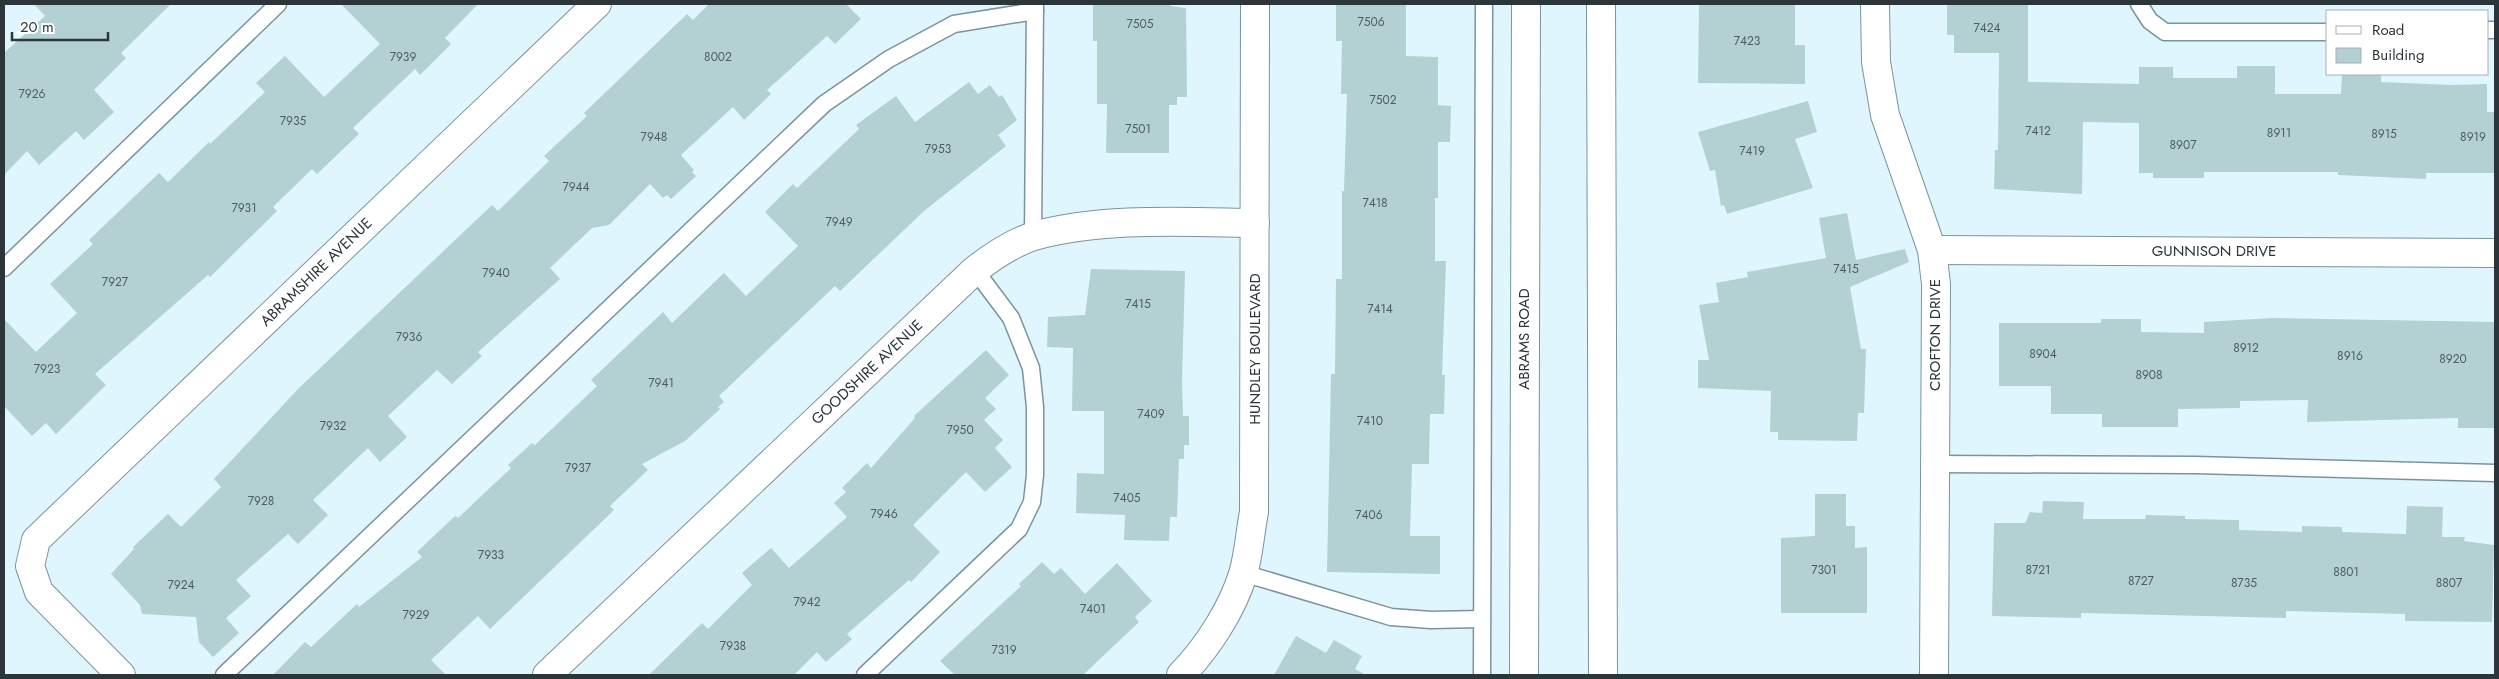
<svg xmlns="http://www.w3.org/2000/svg" width="2499" height="679" font-family="Jost,sans-serif">
<style>
.building{fill:#b3d1d3}
.lines{fill:none;stroke-linecap:round;stroke-linejoin:round}
.service-casing{stroke:#7a949e;stroke-width:19}
.minor-casing{stroke:#7a949e;stroke-width:30}
.secondary-casing{stroke:#7a949e;stroke-width:30}
.service{stroke:#fff;stroke-width:16}
.minor{stroke:#fff;stroke-width:28}
.secondary{stroke:#fff;stroke-width:28}
.labels{text-anchor:middle;stroke-width:5;stroke-linejoin:round;paint-order:stroke}
.number-label{font-size:12px;fill:#4d5c60}
.street-label{font-size:15px;fill:#2b353a;stroke:#fff}
</style>
<rect width="100%" height="100%" fill="#dff6fe"/>
<g class="building">
<polygon points="34,4 171,4 121,53 126,58 94,90 114,112 84,140 76,131 39,165 27,151 4,175 4,53 45,16"/>
<polygon points="341,4 478,4 445,38 451,44 420,75 415,69 353,128 359,134 317,174 312,169 273,207 277,211 210,277 208,275 95,374 106,385 56,434 46,423 32,436 4,406 4,319 36,352 77,313 50,284 93,244 89,240 159,173 168,182 209,142 210,144 265,92 256,83 285,56 324,97 380,44"/>
<polygon points="709,4 846,4 861,19 835,44 827,36 767,90 771,94 744,120 733,107 681,155 694,170 692,172 696,176 671,199 667,195 663,198 650,184 609,225 592,228 550,268 560,279 478,352 482,356 452,384 437,370 388,416 407,437 380,462 368,448 313,500 328,515 298,544 288,534 236,580 251,596 226,618 239,633 213,657 199,642 196,617 142,614 140,605 111,574 134,549 133,547 168,514 181,527 221,487 214,479 298,389 492,205 498,211 549,161 544,156 587,116 584,113 687,14 693,20"/>
<polygon points="1101,4 1170,4 1170,6 1186,8 1187,97 1177,97 1177,105 1169,105 1169,153 1106,153 1107,104 1097,104 1097,41 1093,41 1093,5"/>
<polygon points="1336,4 1406,4 1406,56 1438,57 1438,105 1451,106 1450,142 1438,142 1438,198 1435,198 1435,261 1446,261 1442,375 1445,375 1444,414 1430,414 1429,464 1412,464 1410,536 1440,536 1440,574 1327,572 1331,374 1335,374 1336,279 1342,279 1342,191 1344,191 1347,94 1341,94 1342,41 1336,41"/>
<polygon points="1699,4 1795,4 1795,45 1805,45 1805,84 1698,83"/>
<polygon points="1947,4 2028,4 2028,82 2139,84 2139,67 2173,67 2173,78 2237,78 2237,66 2275,66 2275,94 2341,94 2342,74 2381,74 2381,82 2451,85 2487,84 2487,112 2495,112 2495,173 2426,173 2426,179 2338,175 2338,172 2204,172 2204,178 2153,178 2153,173 2139,173 2139,123 2083,122 2082,194 1994,189 1995,150 1998,150 1999,53 1954,53 1954,35 1947,35"/>
<polygon points="969,82 978,94 990,85 999,97 1002,95 1017,120 998,135 1006,146 924,211 840,291 835,286 719,396 724,402 718,407 720,409 685,441 642,464 648,470 610,506 614,510 490,629 478,616 431,660 446,675 273,675 305,642 311,647 357,604 359,607 422,557 417,552 455,516 458,518 511,468 508,465 532,443 535,445 597,386 591,380 663,312 672,323 724,273 746,296 798,246 765,212 793,184 797,188 859,129 856,125 896,96 915,122"/>
<polygon points="1808,101 1817,132 1795,139 1813,188 1727,214 1724,205 1721,206 1715,170 1710,171 1698,132"/>
<polygon points="1847,213 1856,260 1905,249 1909,262 1850,287 1861,349 1866,349 1864,413 1858,413 1857,441 1778,440 1778,432 1770,432 1771,391 1698,388 1698,360 1709,360 1699,305 1719,302 1716,283 1748,277 1747,272 1826,258 1819,218"/>
<polygon points="1091,269 1185,271 1182,381 1183,416 1189,416 1189,445 1184,445 1184,459 1179,459 1177,517 1170,517 1169,541 1124,540 1125,515 1076,513 1077,473 1104,474 1104,411 1072,411 1073,348 1047,347 1048,317 1085,315"/>
<polygon points="2273,318 2495,322 2495,428 2458,428 2458,418 2307,422 2308,400 2240,401 2240,408 2178,409 2178,427 2102,427 2102,414 2051,414 2051,386 1999,386 1999,323 2101,323 2101,319 2141,319 2141,332 2204,333 2204,322"/>
<polygon points="986,350 1009,375 985,398 996,409 984,420 1003,440 995,448 1012,467 985,492 966,472 913,525 940,552 911,582 909,580 847,634 852,639 826,662 817,652 794,675 649,675 702,623 708,629 752,585 742,573 771,548 789,568 847,517 834,503 846,492 842,488 867,463 871,468 915,418 914,416"/>
<polygon points="1815,494 1846,494 1846,526 1855,526 1855,548 1867,547 1867,613 1781,613 1781,538 1815,536"/>
<polygon points="2043,501 2084,502 2083,519 2145,519 2146,515 2185,516 2185,519 2239,520 2239,530 2302,532 2302,526 2342,527 2342,532 2406,534 2407,506 2443,507 2442,537 2465,537 2464,541 2494,545 2492,622 2405,621 2405,614 2286,611 2286,618 2081,613 2081,618 1992,616 1994,523 2025,523 2030,512 2042,513"/>
<polygon points="1042,562 1054,574 1061,568 1085,594 1117,563 1152,601 1135,617 1139,622 1083,675 955,675 940,661 1021,586 1019,584"/>
<polygon points="1296,636 1326,653 1334,640 1362,656 1355,669 1366,675 1274,675"/>
</g>
<g class="lines">
<defs>
<g id="service">
<polyline points="2139,4 2150,21 2165,32 2328,32"/>
<polyline points="2488,30 2495,30"/>
<polyline points="1033,236 1035,4"/>
<polyline points="4,268 278,4"/>
<polyline points="1935,464 2195,465 2495,473"/>
<polyline points="1243,573 1391,617 1431,620 1482,619"/>
<polyline points="224,675 824,104 889,59 954,24 1035,11"/>
<polyline points="865,675 1019,529 1032,502 1035,475 1035,407 1031,368 1011,318 975,270"/>
<polyline points="1482,675 1484,4"/>
</g>
<g id="minor">
<polyline points="1875,4 1876,62 1885,115 1932,250 1936,284 1934,675"/>
<polyline points="1932,250 2495,253"/>
<polyline points="121,675 39,592 30,566 36,540 597,4"/>
<path d="M 547,675 L 975,270 C 993,256 1012,243 1034,236 C 1101,217 1186,222 1255,223"/>
<path d="M 1181,675 C 1207,648 1232,610 1243,574 C 1249,554 1250,532 1254,512 L 1255,4"/>
</g>
<g id="secondary">
<polyline points="1601,4 1603,675"/>
<polyline points="1524,675 1526,4"/>
</g>
</defs>
<use href="#service" class="service-casing"/>
<use href="#minor" class="minor-casing"/>
<use href="#secondary" class="secondary-casing"/>
<use href="#service" class="service"/>
<use href="#minor" class="minor"/>
<use href="#secondary" class="secondary"/>
</g>
<g class="labels">
<g class="number-label">
<text x="1371" y="26">7506</text>
<text x="1140" y="28">7505</text>
<text x="1987" y="32">7424</text>
<text x="1747" y="45">7423</text>
<text x="403" y="61">7939</text>
<text x="718" y="61">8002</text>
<text x="32" y="98">7926</text>
<text x="1383" y="104">7502</text>
<text x="293" y="125">7935</text>
<text x="1138" y="133">7501</text>
<text x="2038" y="135">7412</text>
<text x="2279" y="137">8911</text>
<text x="2384" y="138">8915</text>
<text x="654" y="141">7948</text>
<text x="2473" y="141">8919</text>
<text x="2183" y="149">8907</text>
<text x="938" y="153">7953</text>
<text x="1752" y="155">7419</text>
<text x="576" y="191">7944</text>
<text x="1375" y="207">7418</text>
<text x="244" y="212">7931</text>
<text x="839" y="226">7949</text>
<text x="1846" y="273">7415</text>
<text x="496" y="277">7940</text>
<text x="115" y="286">7927</text>
<text x="1138" y="308">7415</text>
<text x="1380" y="313">7414</text>
<text x="409" y="341">7936</text>
<text x="2246" y="352">8912</text>
<text x="2043" y="358">8904</text>
<text x="2350" y="360">8916</text>
<text x="2453" y="363">8920</text>
<text x="47" y="373">7923</text>
<text x="2149" y="379">8908</text>
<text x="661" y="387">7941</text>
<text x="1151" y="418">7409</text>
<text x="1370" y="425">7410</text>
<text x="333" y="430">7932</text>
<text x="960" y="434">7950</text>
<text x="578" y="472">7937</text>
<text x="1127" y="502">7405</text>
<text x="261" y="505">7928</text>
<text x="884" y="518">7946</text>
<text x="1369" y="519">7406</text>
<text x="491" y="559">7933</text>
<text x="1824" y="574">7301</text>
<text x="2038" y="574">8721</text>
<text x="2346" y="576">8801</text>
<text x="2141" y="585">8727</text>
<text x="2244" y="587">8735</text>
<text x="2449" y="587">8807</text>
<text x="181" y="589">7924</text>
<text x="807" y="606">7942</text>
<text x="1093" y="613">7401</text>
<text x="416" y="619">7929</text>
<text x="733" y="650">7938</text>
<text x="1004" y="654">7319</text>
</g>
<g class="street-label">
<text x="2214" y="256">GUNNISON DRIVE</text>
<text transform="translate(316 272) rotate(-44)" y="5">ABRAMSHIRE AVENUE</text>
<text transform="translate(1935 335) rotate(-90)" y="5">CROFTON DRIVE</text>
<text transform="translate(1524 339) rotate(-90)" y="5">ABRAMS ROAD</text>
<text transform="translate(1255 349) rotate(-90)" y="5">HUNDLEY BOULEVARD</text>
<text transform="translate(867 372) rotate(-43)" y="5">GOODSHIRE AVENUE</text>
</g>
</g>
<rect width="2499" height="679" fill="none" stroke="#2b353a" stroke-width="10"/>
<rect x="2326" y="10" width="162" height="65" fill="#ffffff" stroke="#aaaeb0"/>
<rect x="2336" y="26" width="25" height="8" fill="#ffffff" stroke="#aaaeb0"/>
<text x="2372" y="35" font-size="15" fill="#2b353a">Road</text>
<rect x="2336" y="48" width="25" height="15" fill="#b3d1d3" stroke="#aaaeb0"/>
<text x="2372" y="60" font-size="15" fill="#2b353a">Building</text>
<path d="M12 32v8h96v-8" fill="none" stroke="#2b353a" stroke-width="2.5"/>
<text x="20" y="32" font-size="15" fill="#2b353a" stroke="#ffffff" stroke-width="4" paint-order="stroke">20 m</text>
</svg>
